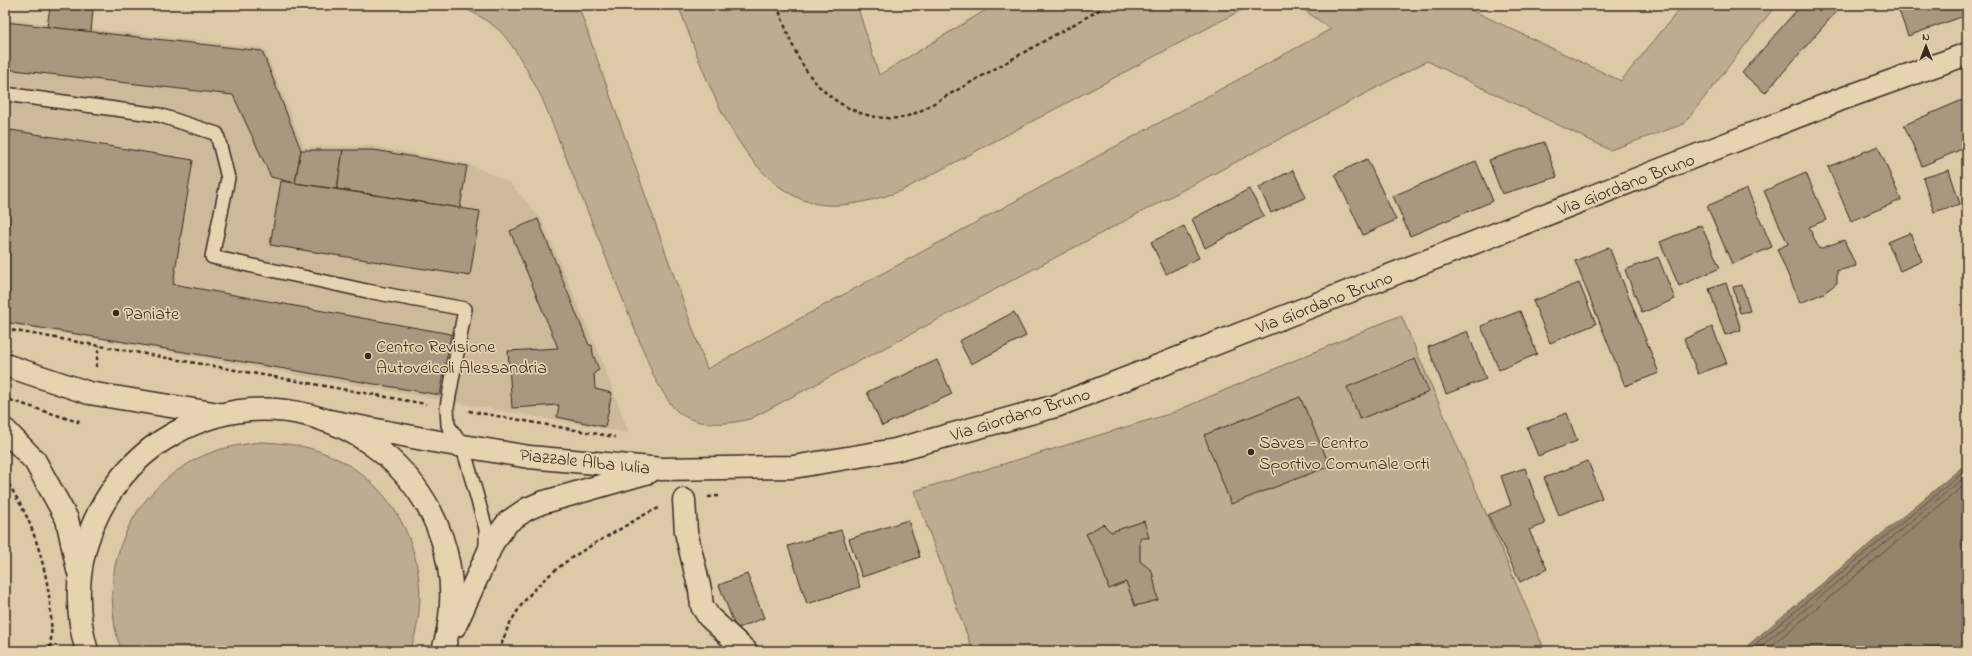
<svg xmlns="http://www.w3.org/2000/svg" width="1972" height="656" font-family="'Indie Flower',sans-serif">
<style>
.built{fill:#ceb99b}
.green{fill:#bfab8f;stroke:#7d6a56}
.water{fill:#96836c;stroke:#725f4d}
.lines{fill:none;stroke-linecap:round;stroke-linejoin:round}
.shore{stroke:#5f4e3d;stroke-width:1}
.building{fill:#aa977e;stroke:#3b2a1e}
.service-casing{stroke:#3b2a1e;stroke-width:16}
.minor-casing{stroke:#3b2a1e;stroke-width:25}
.secondary-casing{stroke:#3b2a1e;stroke-width:25}
.path{stroke:#3b2a1e;stroke-width:2.5;stroke-dasharray:4 3;stroke-linecap:butt}
.service{stroke:#e7d2b1;stroke-width:13}
.minor{stroke:#e7d2b1;stroke-width:22}
.secondary{stroke:#e7d2b1;stroke-width:22}
.poi-dot{fill:#3b2a1e;stroke:#e7d2b1;stroke-width:1.5}
.labels{text-anchor:middle;stroke-width:3.5;stroke-linejoin:round;paint-order:stroke}
.street-label{font-size:18px;fill:#3b2a1e;stroke:#e7d2b1}
.poi-label{font-size:18px;fill:#3b2a1e;stroke:#e7d2b1;text-anchor:start}
</style>
<rect width="100%" height="100%" fill="#ddc8a8"/>
<filter id="ink" filterUnits="userSpaceOnUse"><feTurbulence type="fractalNoise" baseFrequency=".025" numOctaves="2"/><feDisplacementMap in="SourceGraphic" scale="8" xChannelSelector="R" yChannelSelector="G"/><feConvolveMatrix kernelMatrix="1 2 1 2 8 2 1 2 1" color-interpolation-filters="sRGB"/></filter>
<g filter="url(#ink)">
<polygon class="built" points="5,19 264,48 304,147 372,146 469,164 510,183 541,219 603,363 629,433 100,340 5,325"/>
<g class="green">
<path d="M 458,5 L 578,5 L 707,369 L 1331,29 L 1297,5 L 1461,5 L 1621,81 L 1683,5 L 1776,5 L 1684,124 L 1610,150 L 1427,61 L 750,419 C 726,425 691,428 673,407 C 666,398 660,387 654,377 L 542,98 C 531,78 516,47 500,31 C 488,20 472,12 458,5 Z"/>
<path d="M 678,5 L 857,5 L 879,75 L 994,5 L 1251,5 L 901,191 C 872,201 833,212 803,200 C 734,172 703,69 678,5 Z"/>
<polygon points="1401,315 1545,651 973,651 914,491 1169,414"/>
<path d="M 261,442 C 278,443 295,444 312,449 C 399,474 440,569 410,651 L 122,651 C 116,638 114,623 113,610 C 107,552 136,495 186,465 C 209,450 234,445 261,442 Z"/>
</g>
<polygon class="water" points="1967,463 1967,651 1741,651"/>
<g class="lines">
<g class="shore">
<polyline points="1747,651 1967,469"/>
<polyline points="1755,651 1967,475"/>
<polyline points="1765,651 1967,483"/>
</g>
</g>
<g class="building">
<polygon points="1801,5 1842,5 1765,93 1742,73"/>
<polygon points="1897,5 1967,5 1967,15 1908,36"/>
<polygon points="50,6 93,10 91,32 47,27"/>
<polygon points="5,22 262,51 301,150 295,183 271,177 233,95 5,69"/>
<polygon points="1967,98 1967,147 1922,166 1904,125"/>
<polygon points="11,130 193,160 173,284 451,334 440,395 5,322 5,166"/>
<polygon points="1544,142 1557,177 1502,194 1489,160"/>
<polygon points="1878,146 1901,200 1851,221 1828,167"/>
<polygon points="301,150 343,150 337,189 295,183"/>
<polygon points="343,150 374,150 467,166 460,208 337,189"/>
<polygon points="1367,159 1396,220 1363,235 1335,174"/>
<polygon points="1476,161 1493,201 1410,236 1393,196"/>
<polygon points="1293,170 1306,197 1271,213 1259,187"/>
<polygon points="1949,170 1960,204 1934,212 1923,178"/>
<polygon points="1806,173 1826,220 1809,227 1819,249 1844,240 1856,266 1837,271 1837,283 1824,293 1800,303 1777,249 1788,244 1764,191"/>
<polygon points="281,181 480,211 470,276 270,245"/>
<polygon points="1249,189 1264,216 1205,248 1192,219"/>
<polygon points="1747,189 1772,247 1732,264 1707,206"/>
<polygon points="538,219 589,345 592,345 593,354 599,370 594,373 595,389 612,393 605,427 557,417 559,405 512,408 508,351 558,348 510,231"/>
<polygon points="1701,225 1720,268 1679,286 1660,242"/>
<polygon points="1184,226 1199,258 1166,274 1151,242"/>
<polygon points="1910,233 1922,261 1900,271 1888,242"/>
<polygon points="1609,247 1659,373 1625,386 1575,261"/>
<polygon points="1658,257 1675,299 1642,313 1625,270"/>
<polygon points="1579,283 1596,324 1550,343 1533,301"/>
<polygon points="1726,283 1741,330 1725,335 1709,289"/>
<polygon points="1742,285 1750,311 1740,313 1733,287"/>
<polygon points="1520,311 1537,354 1499,370 1481,326"/>
<polygon points="1014,312 1026,336 971,364 959,341"/>
<polygon points="1712,327 1727,363 1698,374 1684,339"/>
<polygon points="1467,331 1486,379 1446,394 1428,347"/>
<polygon points="1415,359 1429,392 1360,419 1347,387"/>
<polygon points="937,360 952,394 882,426 867,392"/>
<polygon points="1300,397 1330,466 1231,504 1204,435"/>
<polygon points="1567,413 1577,441 1538,456 1527,428"/>
<polygon points="1588,461 1602,498 1559,515 1544,478"/>
<polygon points="1525,468 1545,524 1529,530 1547,569 1520,582 1488,515 1511,505 1501,476"/>
<polygon points="908,520 920,557 862,577 849,539"/>
<polygon points="1144,521 1149,538 1140,538 1140,561 1152,571 1158,600 1135,606 1126,582 1109,589 1099,559 1086,534 1103,524 1111,532"/>
<polygon points="841,530 860,587 807,604 788,546"/>
<polygon points="747,574 764,618 736,629 719,585"/>
</g>
<g class="lines">
<defs>
<polyline id="service" points="5,94 159,115 217,134 228,178 212,257 367,291 465,309 447,407 448,425 462,446 466,458 486,529 486,548"/>
<polyline id="minor" points="684,500 686,532 700,590 702,606 709,617 746,651"/>
<g id="secondary">
<polyline points="5,365 89,393 219,414"/>
<polyline points="324,420 439,442 529,457 662,469 793,467 895,450 1056,406 1839,100 1967,54"/>
<polyline points="5,430 35,461 67,519 78,570"/>
<polyline points="455,626 493,542 508,522 527,509 541,503 649,472"/>
<path d="M 87,651 C 73,604 77,555 99,512 C 116,479 141,452 173,434 C 319,352 491,490 443,651"/>
</g>
</defs>
<use href="#service" class="service-casing"/>
<use href="#minor" class="minor-casing"/>
<use href="#secondary" class="secondary-casing"/>
<g class="path">
<path d="M 777,5 C 785,26 792,48 804,67 C 825,100 860,121 900,118 C 906,117 914,114 920,111 L 1108,5"/>
<polyline points="5,329 426,404"/>
<polyline points="96,367 99,345"/>
<polyline points="5,405 10,400 78,422 79,417"/>
<polyline points="469,411 615,437"/>
<path d="M 5,478 C 13,492 23,507 29,522 C 45,561 55,609 50,651"/>
<polyline points="708,497 719,496"/>
<path d="M 499,651 C 503,641 506,629 512,620 C 535,579 573,555 613,533 C 628,525 643,514 659,508"/>
</g>
<use href="#service" class="service"/>
<use href="#minor" class="minor"/>
<use href="#secondary" class="secondary"/>
</g>
</g>
<g class="poi-dot">
<circle cx="116" cy="313" r="4"/>
<circle cx="368" cy="356" r="4"/>
<circle cx="1251" cy="452" r="4"/>
</g>
<g class="labels">
<g class="street-label">
<text transform="translate(1626 184) rotate(-21)" y="6">Via Giordano Bruno</text>
<text transform="translate(1324 302) rotate(-21)" y="6">Via Giordano Bruno</text>
<text transform="translate(1020 414) rotate(-17)" y="6">Via Giordano Bruno</text>
<text transform="translate(585 461) rotate(6)" y="6">Piazzale Alba Iulia</text>
</g>
<g class="poi-label">
<text x="124" y="319">Paniate</text>
<text x="376" y="352">Centro Revisione<tspan x="376" dy="21">Autoveicoli Alessandria</tspan></text>
<text x="1259" y="448">Saves - Centro<tspan x="1259" dy="21">Sportivo Comunale Orti</tspan></text>
</g>
</g>
<rect width="1972" height="656" fill="none" stroke="#e7d2b1" stroke-width="20"/>
<rect x="10" y="10" width="1952" height="636" fill="none" stroke="#3b2a1e" stroke-width="1.5" filter="url(#ink)"/>
<g transform="translate(1926 46)" stroke="#e7d2b1" stroke-width="3" paint-order="stroke">
<path d="M0-3L7 15L0 10L-7 15Z" fill="#3b2a1e"/>
<text y="-6" font-size="11" font-weight="bold" text-anchor="middle" fill="#3b2a1e">N</text>
</g>
</svg>
